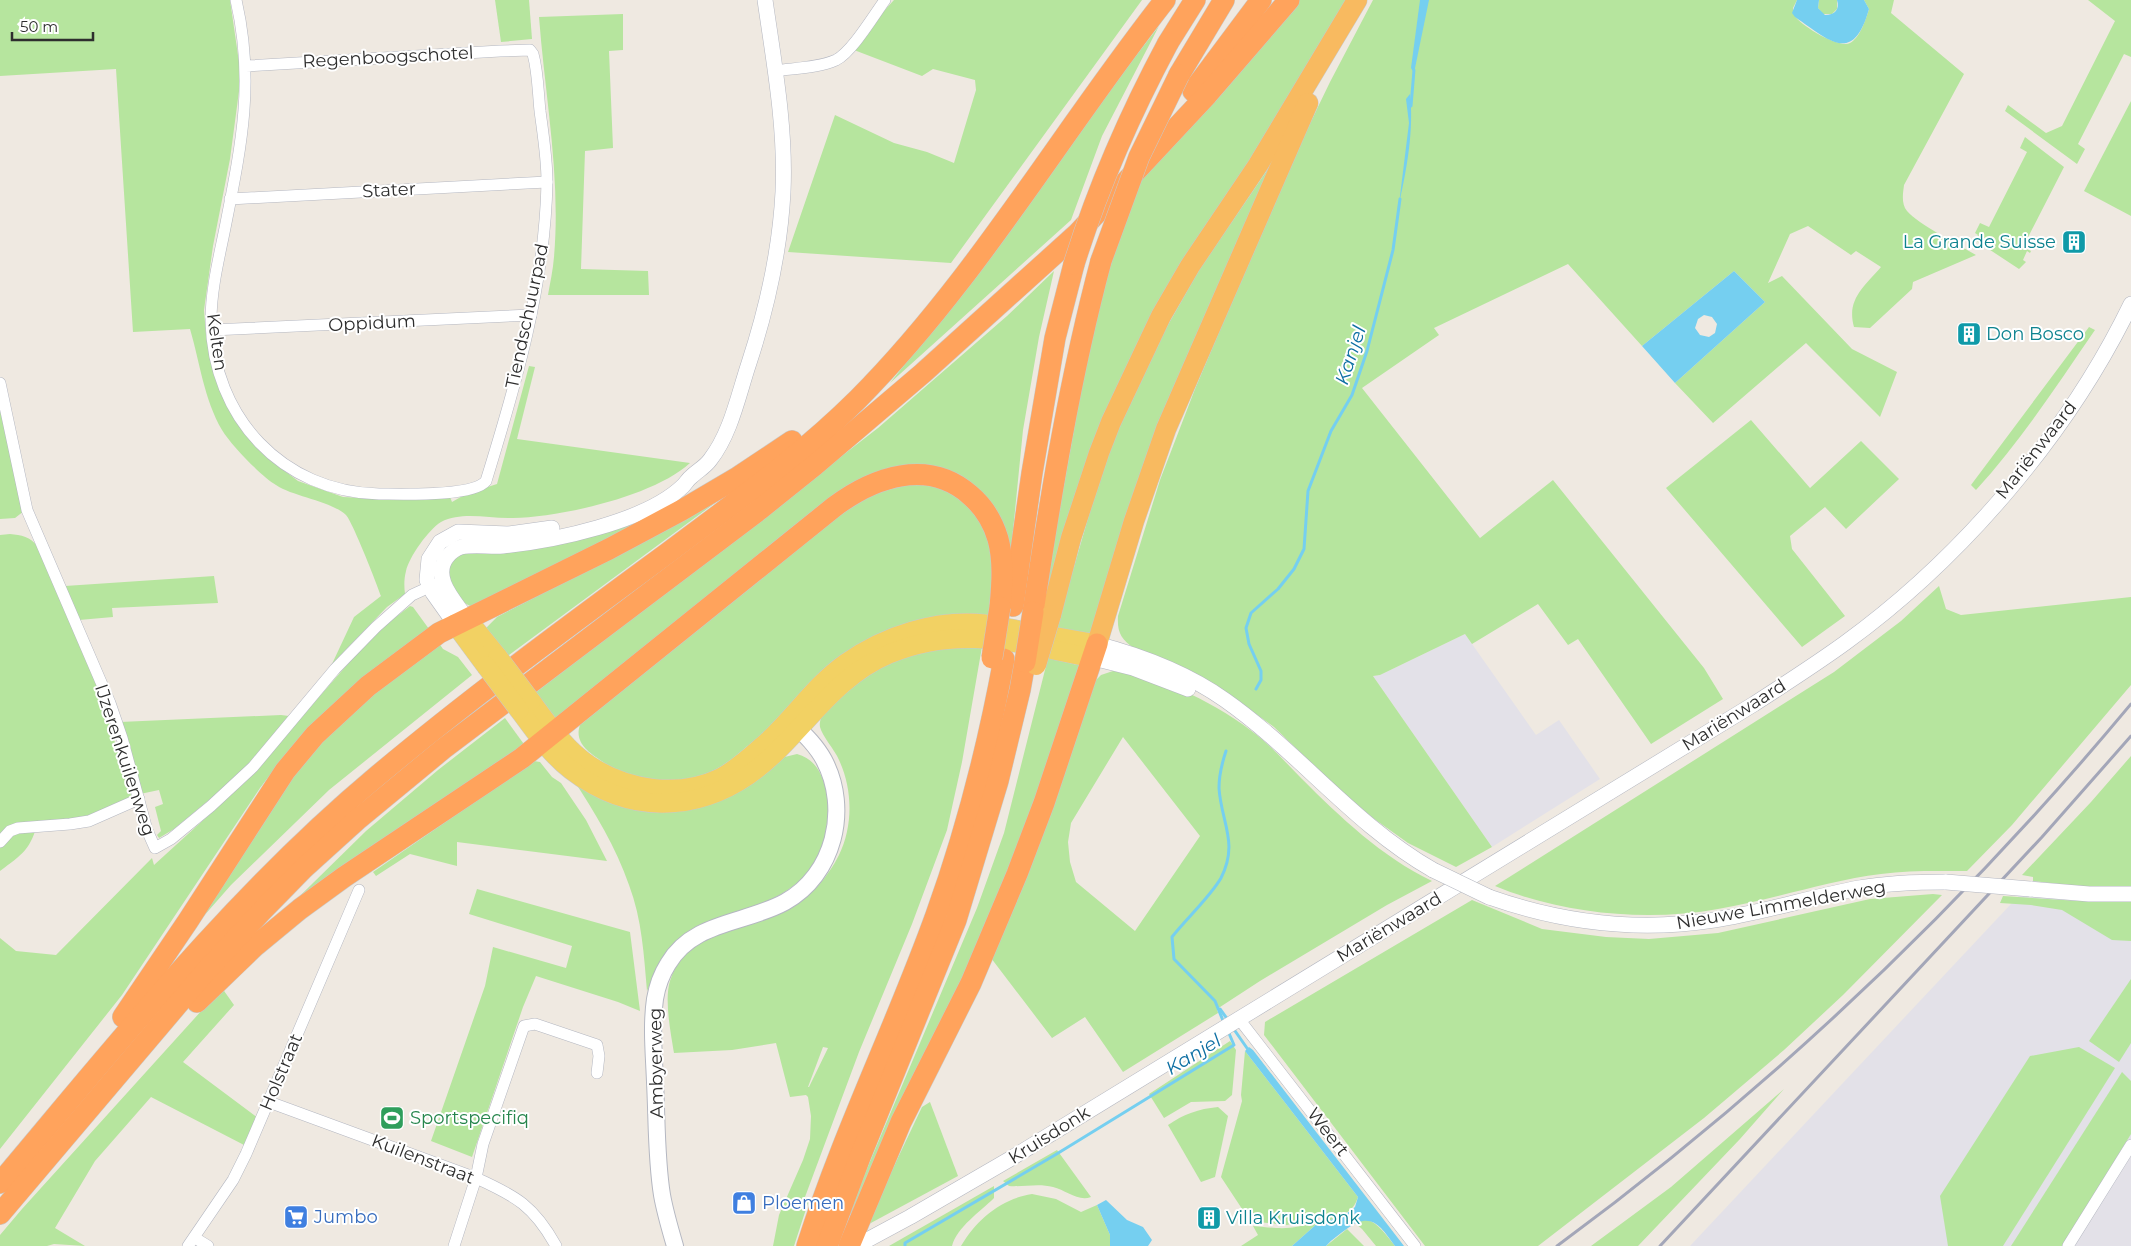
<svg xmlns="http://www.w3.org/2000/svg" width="2131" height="1246" font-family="Montserrat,sans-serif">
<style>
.industrial{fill:#e3e1e8}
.green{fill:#b6e59e;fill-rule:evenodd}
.water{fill:#75cff0;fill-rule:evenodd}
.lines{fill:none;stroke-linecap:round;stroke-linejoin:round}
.stream{stroke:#75cff0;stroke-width:3}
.minor-casing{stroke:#b4b7c1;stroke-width:12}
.tertiary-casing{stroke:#b4b7c1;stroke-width:16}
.secondary-casing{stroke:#b4b7c1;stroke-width:18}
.primary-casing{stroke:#c9c9c9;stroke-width:20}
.trunk-casing{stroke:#c9c9c9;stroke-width:21}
.motorway-casing{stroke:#c9c9c9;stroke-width:22}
.minor{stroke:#fff;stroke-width:11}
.tertiary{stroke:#fff;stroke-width:15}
.secondary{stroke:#fff;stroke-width:16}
.primary{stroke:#f2d163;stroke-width:19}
.trunk{stroke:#f8ba60;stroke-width:20}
.motorway{stroke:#ffa35c;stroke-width:21}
.rail{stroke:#a3a6b8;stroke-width:3}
.tertiary-bridge-casing{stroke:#b4b7c1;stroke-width:16;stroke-linecap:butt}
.primary-bridge-casing{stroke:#c9c9c9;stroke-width:20;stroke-linecap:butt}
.trunk-bridge-casing{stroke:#c9c9c9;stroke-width:21;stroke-linecap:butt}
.motorway-bridge-casing{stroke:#c9c9c9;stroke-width:22;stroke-linecap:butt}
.tertiary-bridge{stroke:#fff;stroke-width:15}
.primary-bridge{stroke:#f2d163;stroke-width:19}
.trunk-bridge{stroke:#f8ba60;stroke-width:20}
.motorway-bridge{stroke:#ffa35c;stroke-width:21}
.labels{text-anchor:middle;stroke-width:4;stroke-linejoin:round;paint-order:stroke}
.street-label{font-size:18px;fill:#2e2e2e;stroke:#fff}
.culture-label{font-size:18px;fill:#0d838f;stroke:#fff;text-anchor:start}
.leisure-label{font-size:18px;fill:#27864d;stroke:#fff;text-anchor:start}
.shop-label{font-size:18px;fill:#366cbe;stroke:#fff;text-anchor:start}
.water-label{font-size:19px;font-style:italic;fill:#0d6fa3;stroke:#fff}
</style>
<rect width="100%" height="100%" fill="#efe9e1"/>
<g class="industrial">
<polygon points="1465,634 1536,735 1559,720 1600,779 1492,847 1373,676 1380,675"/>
<polygon points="2131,776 2131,1246 1690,1246"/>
</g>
<g class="green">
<path d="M 0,0 L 230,0 L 241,76 L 230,159 L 213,246 L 204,310 L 206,334 L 213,365 L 237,423 L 265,456 L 298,481 L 343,497 L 402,500 L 450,497 L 452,502 L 466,494 L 497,484 L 529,366 L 535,367 L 517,439 L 690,463 C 654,496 562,517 513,518 C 489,519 463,511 441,522 C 429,529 409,557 406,571 C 404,579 404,586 405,594 L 387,607 L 332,664 L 354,617 L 381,596 C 377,584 353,523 346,515 C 331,501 294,497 276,485 C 261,476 231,445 222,430 C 204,399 200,363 190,329 L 133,332 L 116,69 L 0,76 Z"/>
<polygon points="495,0 529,0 532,39 501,42"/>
<polygon points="894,0 1142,0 951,263 788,252 835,115 894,143 927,152 954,163 976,90 975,80 933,69 922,76 854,50 871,25"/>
<polygon points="1297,0 1348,0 1182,273 1042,608 1084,374 1108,272 1135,188"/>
<path d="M 1373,0 L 1797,0 L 1793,8 C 1793,11 1794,13 1795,16 C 1800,25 1839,49 1850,43 C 1860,38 1866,19 1869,9 L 1864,0 L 1894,0 L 1891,13 L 1964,74 L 1904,185 C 1903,193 1901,204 1907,211 C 1918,224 1959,245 1976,255 L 1913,282 L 1912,289 L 1870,328 L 1854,327 C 1846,299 1865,286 1881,267 L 1856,251 L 1851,255 L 1808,226 L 1790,234 L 1768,283 L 1782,276 L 1852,349 L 1897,372 L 1880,417 L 1806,343 L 1713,423 L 1675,383 L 1765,302 L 1734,271 L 1642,346 L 1568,264 L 1434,328 L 1439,335 L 1362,388 L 1480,538 L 1553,480 L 1704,668 L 1723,699 L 1651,744 L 1578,639 L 1568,645 L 1538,604 L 1472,644 L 1465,634 L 1380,675 L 1373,676 L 1492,847 L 1456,867 L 1408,843 L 1373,818 L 1333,784 L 1274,727 L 1224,691 L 1134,648 C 1121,639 1117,632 1118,616 L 1160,480 L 1195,389 L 1287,171 L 1330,82 Z"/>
<polygon points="1819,0 1837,0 1837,9 1832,14 1823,14 1818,8"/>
<polygon points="2088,0 2131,0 2131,57 2124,54 2078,144 2085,149 2077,164 2005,111 2008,105 2046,133 2062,126 2115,21"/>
<path d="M 623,14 L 623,50 L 609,51 L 613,148 L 585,151 L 581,269 L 648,271 L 649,295 L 548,295 C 550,283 553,270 554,257 C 561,177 545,97 539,17 Z"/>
<polygon points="1159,26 1102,136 1071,220 890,383 988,260 1107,93"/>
<polygon points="2131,101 2131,216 2084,191"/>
<polygon points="2025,137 2064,167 2023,247 2031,251 2030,253 2027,251 2023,260 2026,262 2019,269 1975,240 1978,235 1975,233 1980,223 1989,227 2027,152 2020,148"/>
<polygon points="1274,160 1093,629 1088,635 1056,629 1102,470 1114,439 1156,346 1199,270"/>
<polygon points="1054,271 1039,337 1023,430 1009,571 987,506 895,468 557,717 553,717 535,693 878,428 1007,316"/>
<path d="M 2089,327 L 2095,330 C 2057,385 2021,441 1976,490 L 1971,485 Z"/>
<polygon points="0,406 9,451 24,511 15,518 0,519"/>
<polygon points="1751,420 1810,488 1861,441 1899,479 1846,529 1825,507 1790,536 1792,549 1845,616 1802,647 1666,488"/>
<path d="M 909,484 C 918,485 930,485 939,488 C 951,492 963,501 971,510 C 998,542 993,578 988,617 L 968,615 C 923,641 878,667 833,693 C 812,706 789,717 768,731 C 745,745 729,767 702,775 C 669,786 629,780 600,760 C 588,752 574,742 580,725 L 817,531 L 870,495 Z"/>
<polygon points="738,486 505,658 486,628 497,617 576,576"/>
<path d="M 667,510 L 473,607 C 452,600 439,572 455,555 Z"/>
<path d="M 10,534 C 21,535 31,537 37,546 L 98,687 L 131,795 L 131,799 L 94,819 L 38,821 C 31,849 23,854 0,871 L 0,535 Z"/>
<polygon points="214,576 218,603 112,608 113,617 79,620 65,586"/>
<path d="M 1939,586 L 1946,609 L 1961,615 L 2131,597 L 2131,685 L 2012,825 L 1967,871 C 1939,871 1909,870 1881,874 C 1825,881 1773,900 1718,909 C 1647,922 1562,914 1495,886 L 1834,672 L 1901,621 Z"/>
<polygon points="410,606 413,607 429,629 282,759 260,788 122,995 0,1149 0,938 16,951 56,955 152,858 154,865 244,783 374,634"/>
<polygon points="436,639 443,649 458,657 472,675 329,790 231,885 174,950 271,804 329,729"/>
<path d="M 983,641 L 962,762 L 947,830 L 912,924 L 859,1052 L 805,1197 L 809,1200 L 794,1246 L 773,1246 L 779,1215 L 803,1160 L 810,1139 L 811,1116 L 808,1097 L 806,1095 L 790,1097 L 776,1043 L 732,1050 L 674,1053 C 671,1034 664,1000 670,981 C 686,928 747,932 788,910 C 809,899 828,877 839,855 C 853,826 853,790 839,760 C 835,750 822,736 820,727 C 819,722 822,714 825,709 C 830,702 839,692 845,687 C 855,680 902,652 912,650 C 935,645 960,644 983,641 ZM 823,1047 L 828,1048 L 809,1087 L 808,1087 Z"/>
<polygon points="1048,658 1082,666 1050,762 965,981 855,1211 847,1216 977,908 1004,833"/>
<path d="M 1113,671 C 1162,676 1220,705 1258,736 C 1273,748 1287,764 1301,778 C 1340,817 1382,857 1432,881 L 1387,905 L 1260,981 L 1217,1009 L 1218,1013 L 1123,1072 L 1085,1017 L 1052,1038 L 991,958 L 1094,682 L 1101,675 ZM 1123,737 L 1200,836 L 1135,931 L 1076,882 L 1070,862 L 1068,842 L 1071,823 Z"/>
<polygon points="281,715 289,716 238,776 174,829 159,838 157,835 161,831 155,807 163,804 159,790 140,794 120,722"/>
<polygon points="505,718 526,747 258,937 366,831 438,770"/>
<path d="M 797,754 C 813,758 821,771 825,786 C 830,803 828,818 825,835 C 823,849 816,862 808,872 C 785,899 754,906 722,917 C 711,921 699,924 690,930 C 669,944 657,969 647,991 C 644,956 642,919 629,885 C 616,847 595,813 573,779 L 605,800 Z"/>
<polygon points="2131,756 2131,887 2095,888 2033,881 2033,877 2022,875 2091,802"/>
<polygon points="534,761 540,762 552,777 561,783 586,820 607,861 457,842 457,866 410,854 376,876 373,872"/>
<polygon points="477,889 630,932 640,1011 618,1002 536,976 523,1007 472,1157 431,1141 485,986 493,947 566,968 572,946 469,914"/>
<polygon points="1933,894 1942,895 1843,995 1784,1050 1704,1118 1538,1246 1425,1246 1264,1035 1265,1022 1472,900 1542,929 1606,937 1649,939 1718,933 1870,899"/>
<polygon points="2003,896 2079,901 2131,902 2131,941 2112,940 2062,910 2031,905 2000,903"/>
<polygon points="2131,979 2131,1043 2119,1062 2089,1041"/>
<polygon points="222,988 234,1005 183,1062 258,1118 246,1146 151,1097 95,1161 55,1228 85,1246 54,1244 47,1246 0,1246 0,1235 22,1209"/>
<polygon points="1230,1041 1236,1050 1232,1095 1225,1101 1191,1102 1164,1118 1149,1094"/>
<polygon points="2079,1047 2115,1068 2003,1246 1948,1246 1940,1196 2030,1056"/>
<path d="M 1245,1051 L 1358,1197 C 1353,1213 1342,1215 1328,1221 L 1325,1212 L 1303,1221 L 1287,1225 L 1250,1221 L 1221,1177 L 1242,1101 L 1241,1095 Z"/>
<polygon points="2122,1072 2131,1081 2131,1134 2062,1246 2011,1246"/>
<polygon points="1784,1089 1740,1139 1638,1246 1591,1246 1671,1187"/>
<polygon points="930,1102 958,1176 869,1224 886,1183 922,1107"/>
<path d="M 1218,1107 L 1228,1116 L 1215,1177 L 1201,1182 L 1168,1125 C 1184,1114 1198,1109 1218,1107 Z"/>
<path d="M 1057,1150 L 1091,1197 C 1078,1202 1066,1190 1053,1187 C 1039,1183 1023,1187 1009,1186 L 1003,1181 Z"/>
<path d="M 994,1186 L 994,1198 C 980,1212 957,1227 952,1246 L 889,1246 Z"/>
<path d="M 1032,1194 L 1056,1199 L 1081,1212 L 1097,1205 L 1110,1235 L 1110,1246 L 961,1246 C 977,1219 1001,1199 1032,1194 Z"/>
<path d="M 1365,1219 C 1379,1223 1386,1235 1395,1246 L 1376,1246 L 1362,1229 L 1355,1223 Z"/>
<path d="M 1320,1221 L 1292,1246 L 1241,1246 L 1258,1235 L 1253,1226 C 1284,1229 1290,1230 1320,1221 Z"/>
<polygon points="1347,1229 1364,1246 1326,1246"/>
</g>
<g class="water">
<polygon points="1420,0 1429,0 1414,73 1411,68"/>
<path d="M 1797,0 L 1819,0 L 1818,8 L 1825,15 C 1835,15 1840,9 1837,0 L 1864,0 L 1869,9 C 1853,66 1829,40 1795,17 L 1792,13 Z"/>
<path d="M 1410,94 C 1414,129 1407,169 1399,204 L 1409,123 L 1406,99 Z"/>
<path d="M 1734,271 L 1765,302 L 1675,383 L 1642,346 ZM 1704,315 L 1712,317 L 1717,324 L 1715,333 L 1709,337 L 1700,335 L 1695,328 L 1698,319 Z"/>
<path d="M 1249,1047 L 1253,1050 L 1404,1246 L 1395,1246 C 1381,1227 1372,1211 1348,1228 C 1340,1234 1332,1239 1326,1246 L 1292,1246 L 1320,1221 L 1328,1221 L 1346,1214 L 1355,1207 L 1358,1197 L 1245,1051 Z"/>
<polygon points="1106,1200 1127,1220 1143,1227 1152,1240 1148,1246 1110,1246 1110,1235 1097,1205"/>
</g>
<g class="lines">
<g class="stream">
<polyline points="1411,106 1414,70"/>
<polyline points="1256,689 1261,680 1261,671 1249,644 1246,628 1251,613 1278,589 1294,569 1304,549 1308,491 1331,431 1352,395 1367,351 1393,250 1400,199"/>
<polyline points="1220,1009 1228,1020"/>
<path d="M 1224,1023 L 1215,1001 L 1174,959 L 1172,937 C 1186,919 1210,897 1221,878 C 1239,843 1221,822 1219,788 C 1219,776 1222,763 1226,751"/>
<polyline points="1233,1028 1249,1051"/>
<polyline points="905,1246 905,1243 1055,1155 1234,1045 1228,1031"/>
</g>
<defs>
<g id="minor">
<path d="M 236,0 C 255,82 241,147 225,228 C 219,258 211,289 211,321 C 213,417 282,492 379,494 C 401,494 473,497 486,481 C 516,384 545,285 547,182 C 547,158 543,134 540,111 C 538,92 538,72 533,54 L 530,50 L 500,51 L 246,66"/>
<path d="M 774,71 C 794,68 818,68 836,60 C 852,52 874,15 885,0"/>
<polyline points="230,199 547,182"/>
<polyline points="212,330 531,315"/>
<polyline points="0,383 27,510 110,703 122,738 147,830 155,848 171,839 211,806 253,767 335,669 376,627 412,595 436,584"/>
<polyline points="0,842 10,831 18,828 70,824 89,821 139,799"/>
<polyline points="1239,1019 1415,1246"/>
<path d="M 269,1102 L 476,1178 C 516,1196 534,1206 556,1246"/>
<polyline points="195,1238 208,1246"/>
<polyline points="188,1246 233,1180 246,1154 359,890"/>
<polyline points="454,1246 476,1178 483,1144 524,1026 535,1024 597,1045 599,1056 597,1073"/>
<polyline points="2068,1246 2131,1145"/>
</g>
<g id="tertiary">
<path d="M 467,619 C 455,601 431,578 447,557 C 451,552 455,549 461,547 C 474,544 489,547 503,546 C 553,541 646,522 683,486 C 686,483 688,479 691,477 C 697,471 705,467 710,460 C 731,433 738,396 749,363 C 767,308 780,250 783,192 C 786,128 774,63 765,0"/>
<polyline points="455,624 433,593 427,580 429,559 440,542 458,532 508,534 552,528"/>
<path d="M 1097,644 C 1142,656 1187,673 1225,700 C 1299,752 1354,825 1433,870"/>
<polyline points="1093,658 1133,668 1188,689"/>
<polyline points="2030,889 2089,894 2131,894"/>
<path d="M 1489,897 C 1563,923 1637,932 1714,920 C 1763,913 1810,897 1859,888 C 1888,883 1917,882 1946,882"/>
<path d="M 856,1246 L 910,1217 L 1010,1159 L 1754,704 C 1785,684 1816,664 1845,643 C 1962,558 2068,434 2131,304"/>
</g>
<path id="secondary" d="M 675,1246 C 670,1229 665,1212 662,1195 C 656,1158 657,1119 655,1082 C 654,1055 651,1026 655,999 C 657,987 661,975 668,964 C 693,921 745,924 785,902 C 834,875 850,809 824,760 C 816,745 803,733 790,720"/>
<g id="primary">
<polyline points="467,619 498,657"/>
<polyline points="455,624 486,666"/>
<path d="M 531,701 C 548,724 565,749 589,765 C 627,790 678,798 720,778 C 738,769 753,754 768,741 C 795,716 815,685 846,663 C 886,635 936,619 985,624 L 1097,644"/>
<path d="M 519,710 C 535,731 550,754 571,770 C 637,821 714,811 773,755 C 811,719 839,675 889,654 C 961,624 1020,644 1093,658"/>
</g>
<g id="trunk">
<polyline points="1051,615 1071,538 1099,453 1111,422 1161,316 1190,266 1258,165 1357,0"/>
<polyline points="1097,644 1134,521 1166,429 1308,103"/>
</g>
<g id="motorway">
<polyline points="1168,43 1195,0"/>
<polyline points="1179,75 1224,0"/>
<polyline points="1193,91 1261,0"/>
<polyline points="1013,606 1032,473 1055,338 1074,264"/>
<path d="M 1033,612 C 1051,494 1070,377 1101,261"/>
<path d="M 197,1002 L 254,947 L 300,909 L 344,877 L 522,758 L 834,507 C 874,477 928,458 970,495 C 983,506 993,522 998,539 C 1004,561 1002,585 1000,607"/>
<polyline points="123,1017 188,921 285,771 315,735 368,686 439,633 609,549 682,510 738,477 792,441"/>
<path d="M 0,1183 C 119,1042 234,896 376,777 C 470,698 570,625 669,552 C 734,503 801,456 858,399 C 977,279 1061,132 1165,0"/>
<polyline points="0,1214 206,971 260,913 304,868 357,820 443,749 759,510 815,465 923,373 1078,233 1207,95 1289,0"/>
<path d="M 807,1246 C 843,1133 896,1026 936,915 C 966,832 988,746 1004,659"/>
<polyline points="827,1246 860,1157 956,920 998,781 1020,690 1025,662"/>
<polyline points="849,1246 901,1122 971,983 1017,874 1044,803 1097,644"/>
</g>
</defs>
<use href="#minor" class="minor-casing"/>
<use href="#tertiary" class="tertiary-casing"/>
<use href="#secondary" class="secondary-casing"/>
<use href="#primary" class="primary-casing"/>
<use href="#trunk" class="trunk-casing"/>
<use href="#motorway" class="motorway-casing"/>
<use href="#minor" class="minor"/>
<use href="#tertiary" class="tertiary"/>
<use href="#secondary" class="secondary"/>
<use href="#primary" class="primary"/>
<use href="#trunk" class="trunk"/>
<use href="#motorway" class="motorway"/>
<g class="rail">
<path d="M 1557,1246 C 1770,1089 1962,907 2131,704"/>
<polyline points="1660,1246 2042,837 2131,736"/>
</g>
<defs>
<g id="tertiary-bridge">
<polyline points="1433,870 1489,897"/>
<polyline points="1946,882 2030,889"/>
</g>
<g id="primary-bridge">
<polyline points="498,657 531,701"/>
<polyline points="486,666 519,710"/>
</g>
<polyline id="trunk-bridge" points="1036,665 1051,615"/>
<g id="motorway-bridge">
<polyline points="1101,261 1139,157 1179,75"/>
<path d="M 1074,264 C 1098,187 1130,114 1168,43"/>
<polyline points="992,658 1000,607"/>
<polyline points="1025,662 1033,612"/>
</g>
</defs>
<use href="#tertiary-bridge" class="tertiary-bridge-casing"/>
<use href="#primary-bridge" class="primary-bridge-casing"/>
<use href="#trunk-bridge" class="trunk-bridge-casing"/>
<use href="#motorway-bridge" class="motorway-bridge-casing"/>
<use href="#tertiary-bridge" class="tertiary-bridge"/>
<use href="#primary-bridge" class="primary-bridge"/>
<use href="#trunk-bridge" class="trunk-bridge"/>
<use href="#motorway-bridge" class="motorway-bridge"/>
</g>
<defs>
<symbol id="building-square" viewBox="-11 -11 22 22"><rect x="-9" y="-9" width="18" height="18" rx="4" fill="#0f9aa8" stroke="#fff"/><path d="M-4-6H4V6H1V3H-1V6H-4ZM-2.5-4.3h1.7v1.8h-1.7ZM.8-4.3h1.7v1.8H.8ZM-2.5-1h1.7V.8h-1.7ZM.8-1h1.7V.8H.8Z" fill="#fff"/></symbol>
<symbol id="stadium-square" viewBox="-11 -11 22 22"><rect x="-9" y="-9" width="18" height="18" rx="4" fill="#2e9e5b" stroke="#fff"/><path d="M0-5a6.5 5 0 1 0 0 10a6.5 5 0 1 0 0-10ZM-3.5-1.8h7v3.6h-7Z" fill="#fff"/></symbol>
<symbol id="shop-square" viewBox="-11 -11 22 22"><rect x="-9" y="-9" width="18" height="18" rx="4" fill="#3f7fe0" stroke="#fff"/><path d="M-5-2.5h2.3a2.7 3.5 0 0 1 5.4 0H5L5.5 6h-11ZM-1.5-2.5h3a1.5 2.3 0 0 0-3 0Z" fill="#fff"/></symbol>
<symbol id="supermarket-square" viewBox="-11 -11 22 22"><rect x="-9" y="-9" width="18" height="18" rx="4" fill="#3f7fe0" stroke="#fff"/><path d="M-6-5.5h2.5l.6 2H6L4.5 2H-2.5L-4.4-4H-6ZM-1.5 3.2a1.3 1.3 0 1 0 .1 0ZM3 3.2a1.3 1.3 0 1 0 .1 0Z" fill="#fff"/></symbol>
</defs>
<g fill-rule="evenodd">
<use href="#building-square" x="2060" y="228" width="28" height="28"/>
<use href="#building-square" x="1955" y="320" width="28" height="28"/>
<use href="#stadium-square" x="378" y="1104" width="28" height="28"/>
<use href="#shop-square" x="730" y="1189" width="28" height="28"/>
<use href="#supermarket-square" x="282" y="1203" width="28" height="28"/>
<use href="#building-square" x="1195" y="1204" width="28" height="28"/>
</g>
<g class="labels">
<g class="street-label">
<text transform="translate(388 57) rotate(-3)" y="6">Regenboogschotel</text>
<text transform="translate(389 190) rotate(-3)" y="6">Stater</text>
<text transform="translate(527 316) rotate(-78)" y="6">Tiendschuurpad</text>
<text transform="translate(372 323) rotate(-3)" y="6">Oppidum</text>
<text transform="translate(217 342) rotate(82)" y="6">Kelten</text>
<text transform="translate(2036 450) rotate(-52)" y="6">Mariënwaard</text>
<text transform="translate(1734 715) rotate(-32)" y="6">Mariënwaard</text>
<text transform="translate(125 760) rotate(72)" y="6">IJzerenkuilenweg</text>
<text transform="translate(1781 905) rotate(-10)" y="6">Nieuwe Limmelderweg</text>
<text transform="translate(1389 927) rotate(-31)" y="6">Mariënwaard</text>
<text transform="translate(656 1063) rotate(-91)" y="6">Ambyerweg</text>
<text transform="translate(281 1072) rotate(-67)" y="6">Holstraat</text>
<text transform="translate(1328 1132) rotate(52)" y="6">Weert</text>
<text transform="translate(1049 1135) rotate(-32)" y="6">Kruisdonk</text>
<text transform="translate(423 1159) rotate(21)" y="6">Kuilenstraat</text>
</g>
<g class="culture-label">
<text x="2056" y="248" text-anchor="end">La Grande Suisse</text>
<text x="1986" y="340">Don Bosco</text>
<text x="1226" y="1224">Villa Kruisdonk</text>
</g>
<g class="leisure-label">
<text x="410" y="1124">Sportspecifiq</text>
</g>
<g class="shop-label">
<text x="762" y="1209">Ploemen</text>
<text x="314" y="1223">Jumbo</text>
</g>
<g class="water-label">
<text transform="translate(1350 355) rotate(-72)" y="7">Kanjel</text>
<text transform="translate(1193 1054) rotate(-31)" y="7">Kanjel</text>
</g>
</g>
<path d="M12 32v8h81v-8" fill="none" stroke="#2e2e2e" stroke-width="2.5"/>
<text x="20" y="32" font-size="15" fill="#2e2e2e" stroke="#ffffff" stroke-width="4" paint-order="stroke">50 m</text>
</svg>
